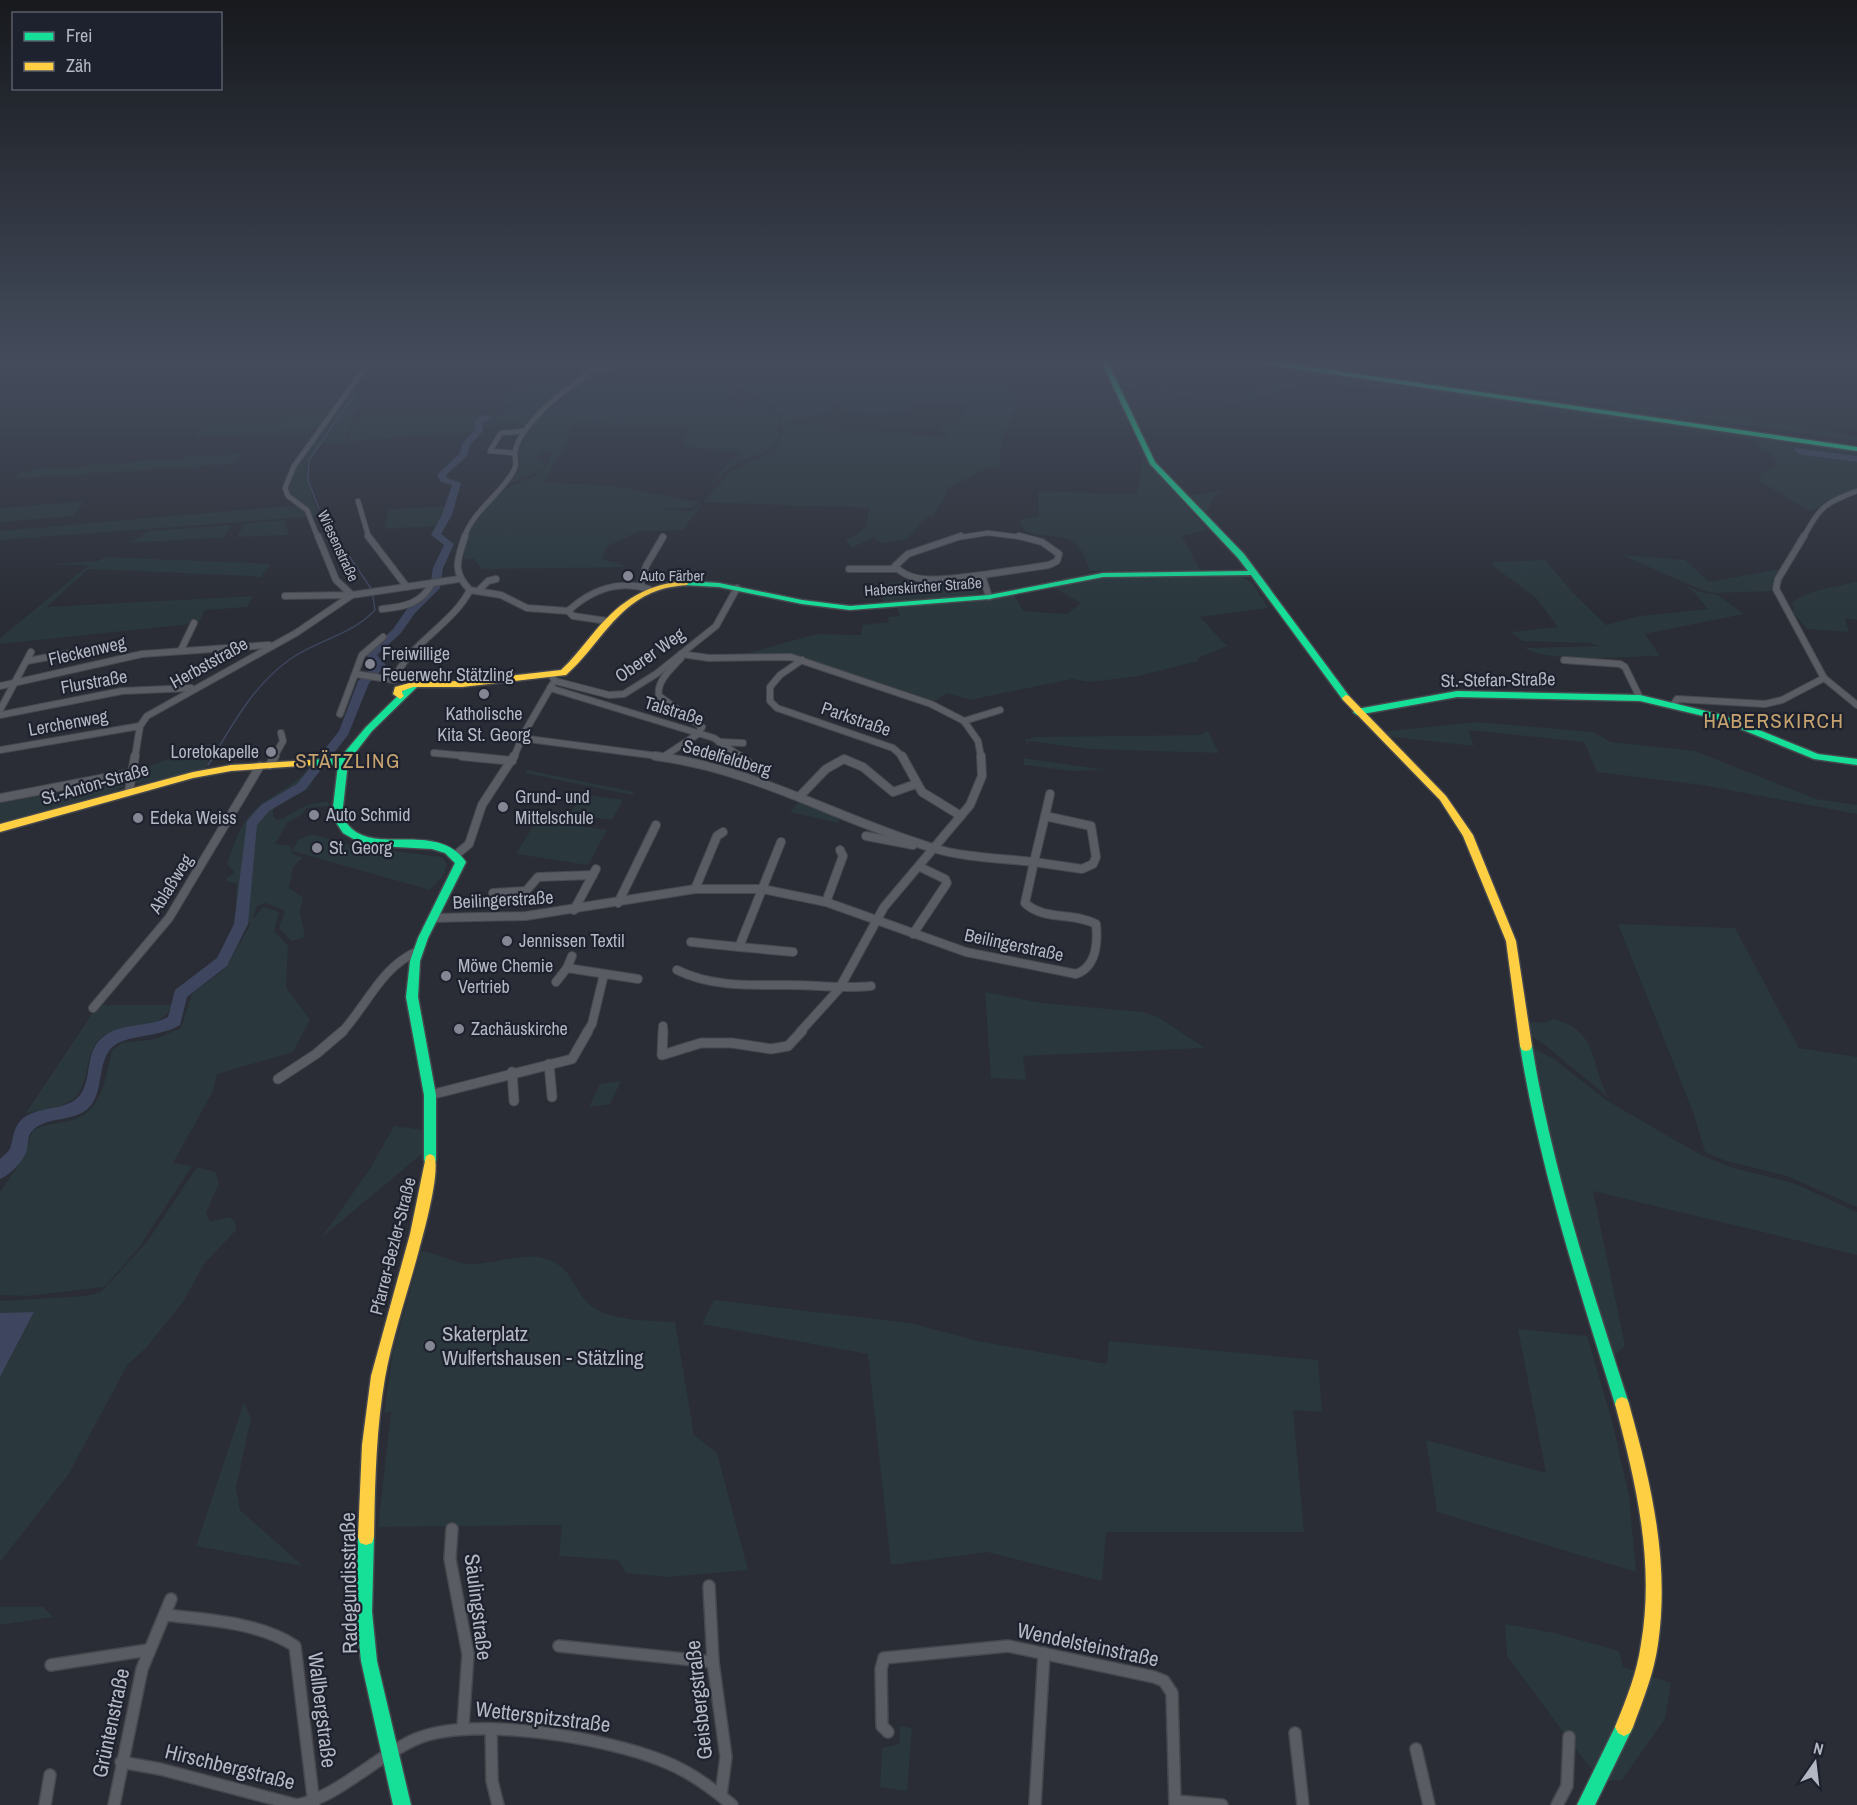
<svg xmlns="http://www.w3.org/2000/svg" width="1857" height="1805" font-family="'Archivo Narrow',sans-serif">
<style>
.green{fill:#2a373c}
.water{fill:#3d465e}
.lines{fill:none;stroke-linecap:round;stroke-linejoin:round}
.stream-far1{stroke:#3d465e;stroke-width:1.5}
.stream{stroke:#3d465e;stroke-width:2}
.river{fill:#3d465e;fill-rule:evenodd}
.street-far4-casing{stroke:#46484e;stroke-width:6}
.street-far3-casing{stroke:#46484e;stroke-width:8}
.street-far2-casing{stroke:#46484e;stroke-width:10}
.street-far1-casing{stroke:#46484e;stroke-width:11}
.street-casing{stroke:#46484e;stroke-width:14}
.fast-casing{stroke:#46484e;stroke-width:3}
.slow-casing{stroke:#46484e;stroke-width:3}
.street-far4{stroke:#595c63;stroke-width:4.5}
.street-far3{stroke:#595c63;stroke-width:6}
.street-far2{stroke:#595c63;stroke-width:8}
.street-far1{stroke:#595c63;stroke-width:9}
.street{stroke:#595c63;stroke-width:11}
.fast{fill:#16e098;fill-rule:evenodd}
.slow{fill:#ffcf43;fill-rule:evenodd}
.poi-dot{fill:#848793;stroke:#1e222e;stroke-width:2}
.labels{text-anchor:middle;stroke-width:4.5;stroke-linejoin:round;paint-order:stroke}
.far-street-label{font-size:15px;fill:#b4b8c5;stroke:#1e222e}
.far-poi-label{font-size:15px;fill:#b4b8c5;stroke:#1e222e;text-anchor:start}
.street-label{font-size:18px;fill:#b4b8c5;stroke:#1e222e}
.poi-label{font-size:18px;fill:#b4b8c5;stroke:#1e222e;text-anchor:start}
.quarter-label{font-size:21px;letter-spacing:1.5px;fill:#c6a36e;stroke:#1e222e}
.near-poi-label{font-size:21px;fill:#b4b8c5;stroke:#1e222e;text-anchor:start}
.near-street-label{font-size:21px;fill:#b4b8c5;stroke:#1e222e}
</style>
<rect width="100%" height="100%" fill="#2a2d35"/>
<g class="green">
<path d="M 485,361 L 489,361 L 482,365 C 492,364 503,356 512,364 L 585,364 L 583,367 L 558,369 L 556,375 L 563,376 L 561,380 L 574,382 L 526,422 L 497,423 L 478,429 L 483,420 L 509,409 L 510,407 L 501,403 C 507,391 515,390 525,384 L 521,380 L 501,376 L 499,374 L 509,365 L 507,362 L 503,361 L 507,365 L 499,370 L 498,377 L 519,381 L 522,384 L 511,387 L 498,401 L 506,409 L 477,421 L 477,431 L 349,441 L 353,420 L 494,413 L 502,410 L 495,402 L 507,389 L 520,383 L 486,377 L 485,373 L 491,367 L 479,369 L 473,367 L 476,363 L 475,368 L 488,366 L 478,367 Z"/>
<path d="M 665,361 L 681,361 L 679,364 L 684,369 L 711,370 L 740,391 L 726,397 L 739,405 L 756,399 C 770,407 780,413 779,431 L 764,430 L 781,432 C 769,459 754,453 733,466 C 723,472 716,482 708,489 L 724,467 L 740,452 L 683,446 L 689,427 L 574,422 L 566,444 L 543,482 L 613,486 L 700,502 L 693,508 L 660,509 L 692,511 L 703,503 L 683,530 L 640,531 L 606,547 L 602,559 L 629,567 L 482,569 L 473,558 L 464,560 C 461,535 483,503 505,490 C 521,480 541,478 550,460 L 548,459 L 552,452 L 544,451 L 537,459 L 546,462 L 542,470 L 506,485 L 520,468 L 517,452 L 535,422 L 589,375 L 597,371 L 628,364 Z"/>
<polygon points="721,361 920,361 919,381 920,376 1010,374 1007,391 1022,393 1001,443 1000,466 981,471 944,490 949,490 933,516 927,517 906,539 882,543 873,537 852,548 845,540 858,534 867,525 869,508 703,502 731,471 774,450 788,424 950,438 936,426 956,427 965,405 920,402 901,413 883,415 847,413 842,402 830,402 832,413 792,420 782,430 780,416 775,409 719,375 724,369"/>
<polygon points="1107,361 1121,361 1137,385 1230,398 1240,398 1286,376 1319,373 1857,452 1857,456 1794,448 1801,455 1857,462 1857,490 1826,501 1811,512 1759,481 1761,474 1777,464 1771,453 1762,451 1757,441 1403,389 1303,383 1260,399 1235,403 1117,385"/>
<polygon points="1302,361 1336,361 1795,426 1857,437 1857,441"/>
<polygon points="1768,361 1857,361 1857,382 1832,373"/>
<path d="M 349,393 L 366,393 L 349,426 L 346,442 L 323,443 C 318,448 311,455 308,461 C 303,471 315,504 319,516 L 313,517 L 306,504 L 290,496 C 280,477 336,411 349,393 Z"/>
<polygon points="328,416 319,429 196,437 202,427"/>
<polygon points="244,453 233,464 13,479 22,471"/>
<path d="M 1143,457 L 1207,529 L 1182,536 L 1200,570 L 1090,571 C 1076,524 1057,543 1025,531 L 1019,520 L 1039,516 L 1038,491 L 1137,494 Z"/>
<polygon points="1226,490 1213,497 1206,516 1186,496"/>
<polygon points="85,501 73,516 0,522 0,508"/>
<polygon points="299,505 306,511 307,517 0,540 0,531"/>
<polygon points="448,506 437,526 384,529 389,509"/>
<polygon points="284,520 289,535 237,537 244,524"/>
<polygon points="231,525 224,537 130,543 149,531"/>
<polygon points="1622,555 1685,560 1709,582 1781,569 1772,591 1714,593 1702,590"/>
<polygon points="104,557 271,564 260,578 254,576 88,569 47,607 253,596 247,607 205,610 200,621 191,624 0,644 0,638 89,565 46,564 99,561"/>
<path d="M 1545,560 L 1574,594 L 1606,625 L 1639,616 L 1708,609 L 1694,592 L 1685,585 L 1700,592 L 1718,595 L 1744,614 L 1645,634 L 1660,656 C 1627,656 1551,664 1525,648 L 1600,646 L 1589,643 L 1523,641 L 1511,632 L 1558,627 L 1536,598 L 1496,568 L 1491,562 Z"/>
<polygon points="1146,575 1240,576 1252,583 1268,608 1200,617 1227,646 1198,658 1198,661 1139,676 1090,682 1072,679 970,700 947,693 935,701 792,654 735,657 816,634 861,635 862,625 889,622 888,617 900,616 897,607 1014,595 1023,611 1067,614 1081,603 1053,587 1097,578"/>
<polygon points="973,577 979,579 982,590 975,595 883,604 881,585 914,579"/>
<path d="M 1857,582 L 1857,620 L 1845,618 L 1849,632 L 1807,629 L 1792,611 L 1795,607 L 1790,606 C 1799,591 1840,586 1857,582 Z"/>
<polygon points="1476,722 1593,732 1611,742 1695,751 1816,799 1857,805 1857,814 1702,785 1597,772 1584,742 1468,730 1474,746 1384,736 1380,732"/>
<polygon points="1208,731 1219,753 1089,749 1029,741 1026,744 1026,740 1035,737 1200,735"/>
<polygon points="218,742 205,769 140,784 133,782 135,772 201,746"/>
<polygon points="1024,758 1105,770 1071,771 1024,765"/>
<path d="M 319,768 L 309,789 L 273,807 L 273,817 L 278,820 C 299,812 304,802 328,802 L 330,806 L 307,808 L 300,816 L 288,822 L 275,844 L 290,846 L 293,854 L 303,858 L 293,867 L 289,888 L 303,898 L 300,912 L 305,937 L 292,941 L 279,928 L 285,911 L 266,903 L 257,906 L 252,920 L 263,907 L 279,912 L 274,931 L 288,946 L 286,987 L 310,1020 L 293,1052 L 217,1074 L 213,1091 L 173,1163 L 192,1166 L 138,1249 L 104,1287 L 27,1296 L 0,1295 L 0,1192 L 23,1158 L 33,1130 C 48,1122 67,1124 82,1116 C 103,1105 107,1071 112,1050 L 122,1043 L 155,1039 L 181,1028 L 192,994 L 226,968 L 251,923 L 235,926 L 237,884 L 227,881 L 226,878 L 235,873 L 227,864 C 233,848 238,830 249,816 C 264,797 292,789 308,769 Z"/>
<polygon points="527,770 634,792 632,795 525,773"/>
<polygon points="125,778 123,787 118,790 0,824 0,800"/>
<polygon points="582,794 623,800 612,820 570,814"/>
<polygon points="804,802 841,817 838,823 790,812 798,803"/>
<polygon points="537,820 607,830 588,865 516,854"/>
<polygon points="312,834 374,852 377,849 442,857 447,864 443,876 430,890 292,851 298,840"/>
<polygon points="1618,924 1735,928 1799,1048 1857,1057 1857,1207 1787,1176 1726,1161 1705,1152 1693,1112"/>
<polygon points="985,992 1042,1003 1143,1012 1158,1017 1205,1048 1023,1056 1026,1080 991,1078"/>
<path d="M 98,1005 L 172,1005 C 160,1034 126,1021 103,1036 C 80,1052 95,1089 67,1103 C 55,1109 39,1110 26,1113 Z"/>
<path d="M 1554,1019 C 1600,1032 1589,1063 1609,1098 L 1544,1044 L 1531,1036 L 1529,1021 L 1544,1023 Z"/>
<polygon points="1533,1048 1554,1059 1606,1100 1701,1155 1730,1167 1793,1183 1857,1212 1857,1255 1593,1191 1625,1346 1612,1358 1548,1147"/>
<polygon points="621,1081 610,1104 589,1107 600,1084"/>
<polygon points="394,1126 424,1130 424,1152 321,1238 370,1169"/>
<polygon points="197,1167 216,1172 219,1183 206,1213 210,1222 229,1217 235,1222 236,1230 204,1264 183,1302 145,1349 128,1364 68,1475 0,1562 0,1377 34,1313 0,1313 0,1301 86,1296 101,1292 147,1242"/>
<path d="M 421,1251 C 438,1253 452,1263 470,1264 C 495,1265 528,1249 552,1261 C 574,1271 574,1292 590,1305 C 612,1322 649,1320 675,1322 L 694,1435 L 717,1453 L 748,1570 L 669,1577 L 626,1573 L 618,1560 L 559,1556 L 562,1525 L 378,1527 L 391,1412 L 384,1413 L 393,1352 Z"/>
<polygon points="714,1300 910,1323 978,1341 1107,1364 1109,1341 1318,1360 1322,1412 1293,1410 1304,1532 1106,1532 1102,1581 987,1552 891,1565 868,1354 702,1324"/>
<polygon points="1518,1329 1587,1336 1612,1421 1629,1496 1636,1572 1437,1512 1426,1440 1546,1473"/>
<polygon points="244,1402 251,1418 236,1488 240,1510 303,1566 196,1546"/>
<polygon points="0,1607 43,1607 53,1617 0,1625"/>
<polygon points="1505,1624 1555,1633 1619,1651 1623,1667 1671,1683 1665,1719 1622,1780 1605,1781 1587,1764 1507,1656"/>
<polygon points="900,1726 912,1728 907,1791 880,1787 882,1748 899,1744"/>
</g>
<g class="water">
<polygon points="1795,448 1857,456 1857,462 1801,455 1794,450"/>
<polygon points="34,1312 0,1377 0,1313"/>
</g>
<g class="lines">
<g class="stream-far1">
<polyline points="319,509 308,480 309,460 355,393"/>
<path d="M 213,757 C 234,722 254,685 289,660 C 316,640 351,636 375,610 L 372,590 L 323,517"/>
</g>
<polyline class="stream" points="208,765 214,756"/>
<path class="river" d="M 485,415 L 492,417 L 482,423 L 483,431 L 470,445 L 467,456 L 446,475 L 447,478 L 461,483 L 452,515 L 441,534 L 454,544 L 443,568 L 440,588 L 415,613 L 401,633 L 377,655 L 386,665 L 369,683 L 348,735 L 305,790 L 269,811 L 257,825 L 248,924 L 227,966 L 187,997 L 180,1025 C 160,1037 129,1035 115,1045 C 97,1058 104,1087 92,1104 C 78,1123 51,1115 34,1129 C 27,1135 29,1141 27,1149 C 25,1160 10,1175 0,1179 L 0,1159 C 4,1155 10,1151 11,1146 C 14,1133 15,1122 28,1115 C 45,1106 72,1110 82,1092 C 92,1075 85,1051 103,1037 C 121,1022 148,1028 168,1017 L 175,990 L 217,958 L 234,924 L 247,821 L 261,805 L 297,784 L 339,731 L 358,681 L 375,665 L 366,655 L 393,629 L 407,609 L 430,587 L 433,568 L 444,545 L 431,535 L 442,515 L 452,485 L 441,482 L 437,475 L 460,453 L 462,444 L 475,430 L 475,420 Z"/>
<defs>
<g id="street-far4">
<polyline points="588,371 644,361"/>
<polyline points="515,453 490,451 501,433 525,431"/>
<polyline points="358,501 369,538"/>
<polyline points="318,538 307,510 288,496 285,488 294,466 370,361"/>
<path d="M 464,538 C 473,510 501,495 514,470 C 518,463 514,459 515,452 C 518,432 542,410 557,397 C 570,386 588,380 591,361"/>
<polyline points="956,538 988,533 1027,538"/>
<path d="M 1803,538 C 1821,506 1823,504 1857,491"/>
</g>
<g id="street-far3">
<polyline points="318,536 336,580 352,595"/>
<polyline points="368,536 407,587"/>
<path d="M 465,536 C 458,559 451,571 470,590"/>
<path d="M 961,536 L 908,554 L 895,566 C 914,588 957,577 982,575"/>
<polyline points="1804,536 1778,579 1776,589 1824,678 1857,705"/>
<polyline points="849,569 896,569"/>
<polyline points="982,575 989,597"/>
<polyline points="982,575 1049,565 1057,561 1059,554 1042,542 1019,536"/>
<polyline points="640,586 646,566 663,537"/>
<path d="M 470,590 L 501,595 L 527,608 L 568,611 C 590,591 618,579 649,589"/>
<polyline points="478,591 488,581 496,579"/>
<polyline points="285,596 352,595 459,579"/>
<path d="M 382,609 C 403,607 422,604 432,583"/>
<polyline points="568,611 573,616 607,621"/>
<polyline points="181,650 194,623"/>
<polyline points="802,660 780,675 770,687 770,701 777,708 893,748 903,757"/>
<polyline points="1564,660 1620,664 1625,667 1640,698"/>
<polyline points="27,661 98,648"/>
<polyline points="356,674 394,680"/>
<polyline points="551,675 555,681 609,695 624,694 656,674 716,626 737,588"/>
<path d="M 394,680 C 409,643 451,626 470,590"/>
<polyline points="0,686 142,654 269,645"/>
<polyline points="550,688 714,738 741,757"/>
<polyline points="1674,704 1677,699 1765,704 1782,700 1824,678"/>
<polyline points="0,710 31,652"/>
<polyline points="340,714 362,655 383,637"/>
<polyline points="0,715 122,691 191,688"/>
<polyline points="964,721 1000,710"/>
<polyline points="521,738 665,757"/>
<polyline points="719,742 743,743"/>
<polyline points="0,750 140,726"/>
<polyline points="434,753 477,757"/>
<polyline points="135,757 140,726 147,716 296,633 352,595"/>
<polyline points="274,757 283,741 281,733"/>
<polyline points="514,757 523,735 552,685"/>
<path d="M 663,757 L 698,734 L 702,727 L 659,696 C 656,681 672,668 681,658 L 681,654 L 709,658 L 791,657 L 931,704 L 964,721 L 978,741 L 981,757"/>
</g>
<g id="street-far2">
<polyline points="462,756 512,761"/>
<path d="M 655,756 C 756,769 839,820 933,848 C 965,858 1001,858 1034,862"/>
<polyline points="739,756 765,775 762,782"/>
<polyline points="902,756 922,792 961,816"/>
<polyline points="270,765 275,756"/>
<polyline points="129,791 135,756"/>
<polyline points="799,797 826,769 844,759 863,767 893,792 916,784"/>
<polyline points="0,798 131,773"/>
<polyline points="1045,816 1050,794"/>
<polygon points="1045,816 1091,826 1096,857 1093,864 1082,869 1034,862"/>
<polyline points="866,836 913,845"/>
<polyline points="457,854 469,844 482,805 514,756"/>
<polyline points="695,889 717,836 723,832"/>
<polyline points="493,893 526,891 538,877 593,875"/>
<polyline points="826,902 843,856 840,850"/>
<polyline points="618,903 656,825"/>
<polyline points="574,910 596,869"/>
<path d="M 433,918 L 526,916 L 695,889 L 762,889 L 826,902 L 966,952 L 1076,974 C 1096,967 1098,943 1096,924 C 1073,912 1044,921 1025,903 L 1034,862"/>
<polyline points="913,934 947,883 945,879 920,867"/>
<polyline points="691,942 739,947 781,842"/>
<polyline points="739,947 793,952"/>
<polyline points="567,968 572,956"/>
<path d="M 677,970 C 711,987 750,985 787,985 C 816,985 842,989 871,986"/>
<polyline points="556,982 567,968 638,979"/>
<polyline points="93,1008 169,918 260,766"/>
<path d="M 342,1032 C 368,1004 381,967 418,951"/>
<polyline points="587,1032 592,1024 604,974"/>
<polyline points="663,1032 663,1026"/>
<polyline points="800,1032 839,989 884,907 970,805 982,776 981,756"/>
</g>
<g id="street-far1">
<polyline points="663,1031 662,1055 701,1043 732,1043 771,1049 788,1046 802,1031"/>
<polyline points="549,1064 552,1097"/>
<polyline points="512,1072 514,1101"/>
<polyline points="278,1079 316,1054 343,1031"/>
<polyline points="430,1095 572,1059 588,1031"/>
</g>
<g id="street">
<polyline points="452,1529 450,1559 468,1654 463,1726"/>
<polyline points="709,1586 713,1662 726,1757 721,1795"/>
<path d="M 166,1615 C 208,1620 258,1622 295,1646 L 314,1805"/>
<polyline points="559,1646 713,1662"/>
<polyline points="51,1665 148,1650"/>
<polyline points="491,1729 492,1781 498,1805"/>
<polyline points="888,1732 882,1726 881,1669 884,1658 1008,1646 1154,1677 1164,1681 1172,1693 1175,1805"/>
<polyline points="1295,1733 1303,1805"/>
<polyline points="1416,1749 1429,1805"/>
<path d="M 121,1762 L 160,1769 L 297,1805 C 338,1797 376,1756 416,1739 C 472,1715 607,1738 663,1761 C 689,1771 711,1787 732,1805"/>
<polyline points="1176,1801 1222,1805"/>
<polyline points="45,1805 50,1775"/>
<polyline points="114,1805 142,1669 171,1599"/>
<polyline points="1035,1805 1044,1653"/>
<polyline points="1557,1805 1567,1786 1569,1737"/>
</g>
<g id="fast">
<polygon points="1101,361 1107,361 1155,462 1244,554 1349,696 1349,700 1343,700 1251,575 1103,577 989,599 850,610 802,604 719,587 684,585 680,583 684,581 719,583 802,600 850,606 989,595 1103,573 1248,571 1238,558 1150,464"/>
<polygon points="1253,361 1268,361 1857,447 1857,451 1256,363"/>
<path d="M 415,681 L 419,684 L 418,686 L 372,731 L 348,762 L 342,816 C 344,819 347,824 350,827 C 377,855 437,821 466,862 L 428,938 L 420,961 L 418,997 L 436,1095 L 436,1160 L 434,1164 L 430,1166 L 426,1164 L 424,1160 L 424,1095 L 406,997 L 410,961 L 418,938 L 455,863 L 445,853 L 432,849 L 378,846 L 357,841 L 343,833 L 332,816 L 338,765 L 311,766 L 306,763 L 311,760 L 340,758 L 366,727 L 412,682 Z"/>
<polygon points="1457,691 1640,695 1722,715 1818,754 1857,759 1857,765 1814,759 1716,719 1640,701 1457,697 1357,715 1353,712 1357,709"/>
<path d="M 1526,1041 L 1530,1042 L 1532,1046 C 1552,1169 1591,1286 1629,1404 L 1627,1409 L 1622,1411 L 1617,1409 L 1615,1404 C 1578,1286 1540,1169 1520,1046 L 1522,1042 Z"/>
<polygon points="366,1529 372,1531 374,1537 372,1612 377,1661 411,1805 393,1805 361,1661 356,1612 358,1537 360,1531"/>
<polygon points="1624,1718 1630,1721 1633,1727 1595,1805 1577,1805 1618,1721"/>
</g>
<g id="slow">
<path d="M 684,581 L 688,583 L 687,585 C 677,586 668,587 659,590 C 616,604 598,647 566,675 L 462,687 L 413,687 L 402,691 L 402,693 L 404,696 L 400,699 L 393,694 L 395,687 L 413,682 L 462,681 L 561,670 C 572,660 581,648 591,636 C 617,604 642,585 684,581 Z"/>
<polygon points="1346,695 1349,696 1446,796 1473,835 1516,941 1532,1046 1530,1050 1526,1051 1522,1050 1520,1046 1506,941 1463,836 1440,800 1343,700 1342,698"/>
<polygon points="311,760 314,761 316,763 314,765 231,771 193,778 0,832 0,824 193,772 231,765"/>
<path d="M 430,1154 L 434,1156 C 441,1170 424,1232 419,1250 C 408,1292 393,1334 385,1378 C 376,1430 375,1484 374,1537 L 372,1543 L 366,1545 L 360,1543 L 358,1537 L 362,1445 L 371,1376 L 410,1234 L 426,1156 Z"/>
<path d="M 1622,1397 L 1627,1399 L 1629,1404 C 1651,1483 1670,1562 1658,1644 C 1654,1673 1643,1700 1633,1727 L 1630,1733 L 1624,1736 L 1618,1733 L 1615,1727 C 1626,1700 1637,1673 1641,1644 C 1655,1562 1636,1483 1615,1404 L 1617,1399 Z"/>
</g>
</defs>
<use href="#street-far4" class="street-far4-casing"/>
<use href="#street-far3" class="street-far3-casing"/>
<use href="#street-far2" class="street-far2-casing"/>
<use href="#street-far1" class="street-far1-casing"/>
<use href="#street" class="street-casing"/>
<use href="#fast" class="fast-casing"/>
<use href="#slow" class="slow-casing"/>
<use href="#street-far4" class="street-far4"/>
<use href="#street-far3" class="street-far3"/>
<use href="#street-far2" class="street-far2"/>
<use href="#street-far1" class="street-far1"/>
<use href="#street" class="street"/>
<use href="#fast" class="fast"/>
<use href="#slow" class="slow"/>
</g>
<linearGradient id="sky" x2="0" y2="1"><stop stop-color="#17191d"/><stop offset="0.59" stop-color="#444c5c"/><stop offset="1" stop-color="#444c5c" stop-opacity="0"/></linearGradient>
<rect width="1857" height="614" fill="url(#sky)"/>
<g class="poi-dot">
<circle cx="628" cy="576" r="6"/>
<circle cx="370" cy="664" r="6"/>
<circle cx="484" cy="694" r="6"/>
<circle cx="271" cy="752" r="6"/>
<circle cx="503" cy="807" r="6"/>
<circle cx="314" cy="815" r="6"/>
<circle cx="138" cy="818" r="6"/>
<circle cx="317" cy="848" r="6"/>
<circle cx="507" cy="941" r="6"/>
<circle cx="446" cy="976" r="6"/>
<circle cx="459" cy="1029" r="6"/>
<circle cx="430" cy="1346" r="6"/>
</g>
<g class="labels">
<g class="far-street-label">
<text transform="translate(338 546) rotate(65)" y="5">Wiesenstraße</text>
<text transform="translate(923 587) rotate(-4)" y="5">Haberskircher Straße</text>
</g>
<g class="far-poi-label">
<text x="640" y="581">Auto Färber</text>
</g>
<g class="street-label">
<text transform="translate(87 651) rotate(-13)" y="6">Fleckenweg</text>
<text transform="translate(650 655) rotate(-35)" y="6">Oberer Weg</text>
<text transform="translate(209 663) rotate(-29)" y="6">Herbststraße</text>
<text transform="translate(1498 680) rotate(-1)" y="6">St.-Stefan-Straße</text>
<text transform="translate(94 682) rotate(-10)" y="6">Flurstraße</text>
<text transform="translate(674 711) rotate(17)" y="6">Talstraße</text>
<text transform="translate(856 719) rotate(19)" y="6">Parkstraße</text>
<text transform="translate(68 723) rotate(-10)" y="6">Lerchenweg</text>
<text transform="translate(727 758) rotate(16)" y="6">Sedelfeldberg</text>
<text transform="translate(95 784) rotate(-16)" y="6">St.-Anton-Straße</text>
<text transform="translate(171 884) rotate(-58)" y="6">Ablaßweg</text>
<text transform="translate(503 900) rotate(-3)" y="6">Beilingerstraße</text>
<text transform="translate(1014 945) rotate(12)" y="6">Beilingerstraße</text>
<text transform="translate(393 1246) rotate(-76)" y="6">Pfarrer-Bezler-Straße</text>
</g>
<g class="poi-label">
<text x="382" y="660">Freiwillige<tspan x="382" dy="21">Feuerwehr Stätzling</tspan></text>
<text x="484" y="720" text-anchor="middle">Katholische<tspan x="484" dy="21">Kita St. Georg</tspan></text>
<text x="259" y="758" text-anchor="end">Loretokapelle</text>
<text x="515" y="803">Grund- und<tspan x="515" dy="21">Mittelschule</tspan></text>
<text x="326" y="821">Auto Schmid</text>
<text x="150" y="824">Edeka Weiss</text>
<text x="329" y="854">St. Georg</text>
<text x="519" y="947">Jennissen Textil</text>
<text x="458" y="972">Möwe Chemie<tspan x="458" dy="21">Vertrieb</tspan></text>
<text x="471" y="1035">Zachäuskirche</text>
</g>
<g class="quarter-label">
<text x="1774" y="728">HABERSKIRCH</text>
<text x="348" y="768">STÄTZLING</text>
</g>
<g class="near-poi-label">
<text x="442" y="1341">Skaterplatz<tspan x="442" dy="24">Wulfertshausen - Stätzling</tspan></text>
</g>
<g class="near-street-label">
<text transform="translate(349 1583) rotate(-91)" y="7">Radegundisstraße</text>
<text transform="translate(478 1607) rotate(83)" y="7">Säulingstraße</text>
<text transform="translate(1088 1645) rotate(12)" y="7">Wendelsteinstraße</text>
<text transform="translate(699 1700) rotate(-96)" y="7">Geisbergstraße</text>
<text transform="translate(322 1710) rotate(83)" y="7">Wallbergstraße</text>
<text transform="translate(543 1717) rotate(7)" y="7">Wetterspitzstraße</text>
<text transform="translate(111 1723) rotate(-78)" y="7">Grüntenstraße</text>
<text transform="translate(230 1767) rotate(14)" y="7">Hirschbergstraße</text>
</g>
</g>
<rect x="12" y="12" width="210" height="78" fill="#1e222e" stroke="#5a5e6a" stroke-width="1.5"/>
<rect x="24" y="32" width="30" height="9" fill="#16e098" stroke="#5a5e6a" stroke-width="1.5"/>
<text x="66" y="42" font-size="18" fill="#b4b8c5">Frei</text>
<rect x="24" y="62" width="30" height="9" fill="#ffcf43" stroke="#5a5e6a" stroke-width="1.5"/>
<text x="66" y="72" font-size="18" fill="#b4b8c5">Zäh</text>
<g transform="translate(1815 1763) rotate(14)" stroke="#1e222e" stroke-width="4.5" paint-order="stroke">
<path d="M0-4.5L10 22L0 15L-10 22Z" fill="#b4b8c5"/>
<text y="-9" font-size="16" font-weight="bold" text-anchor="middle" fill="#b4b8c5">N</text>
</g>
</svg>
